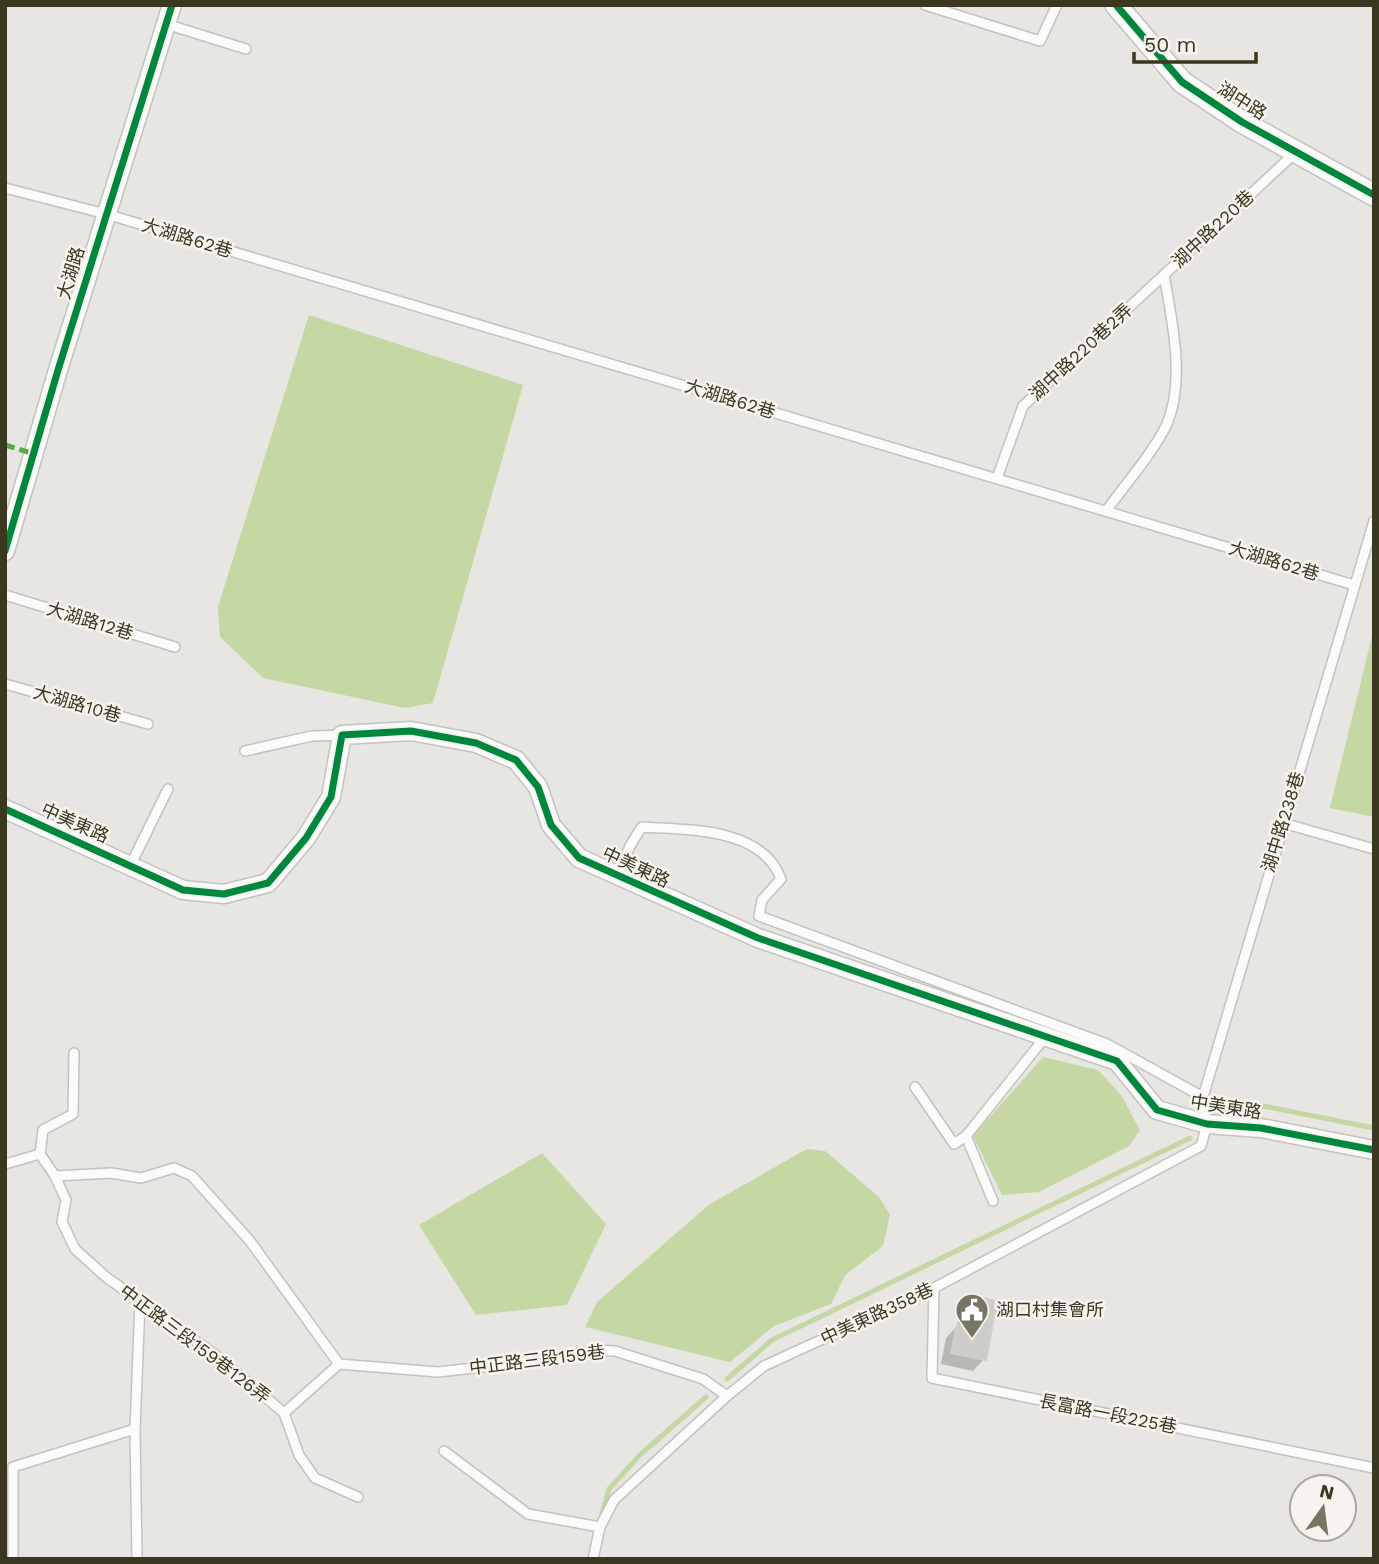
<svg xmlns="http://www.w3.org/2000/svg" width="1379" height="1564" font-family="'Work Sans','Noto Sans TC',sans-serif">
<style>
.water{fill:#c5d7a2}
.shadow{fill:#0003}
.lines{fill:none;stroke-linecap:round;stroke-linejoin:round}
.stream{stroke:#c5d7a2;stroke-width:5}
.building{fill:#cecdc9;stroke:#d0cfca;stroke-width:2}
.service-casing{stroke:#c3c2be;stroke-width:12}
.minor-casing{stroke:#c3c2be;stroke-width:21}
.tertiary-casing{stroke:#c3c2be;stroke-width:24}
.service{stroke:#fbfbfb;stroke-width:9}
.minor{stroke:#fbfbfb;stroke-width:18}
.tertiary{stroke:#fbfbfb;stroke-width:21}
.quiet{stroke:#55ac43;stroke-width:5;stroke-dasharray:10 5;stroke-linecap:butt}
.cycleway-casing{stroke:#f7f4ef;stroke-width:11}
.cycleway{stroke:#00873e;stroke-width:7}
.labels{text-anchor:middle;stroke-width:5;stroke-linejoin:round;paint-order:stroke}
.street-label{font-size:18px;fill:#3a3820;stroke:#f7f4ef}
.poi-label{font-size:18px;fill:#3a3820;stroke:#f7f4ef;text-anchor:start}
</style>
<rect width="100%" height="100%" fill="#e7e6e2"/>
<g class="water">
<polygon points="309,315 523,385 433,703 405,708 263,678 220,637 218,607"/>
<polygon points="1374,628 1374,817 1330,808"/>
<polygon points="1043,1057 1098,1070 1121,1095 1140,1130 1129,1146 1039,1192 1002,1195 973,1136"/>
<polygon points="807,1149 825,1151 879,1197 890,1215 883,1246 845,1275 831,1304 774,1326 730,1362 585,1327 597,1302 710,1204"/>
<polygon points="542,1153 606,1224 567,1305 476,1315 419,1225"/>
</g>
<polygon class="shadow" points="972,1297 984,1359 973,1371 941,1364 946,1338 957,1326 961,1309"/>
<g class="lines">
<g class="stream">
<polyline points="1228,1118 1264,1106 1374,1128"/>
<polyline points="727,1379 772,1340 1190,1138"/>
<polyline points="602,1514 609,1489 640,1455 706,1397"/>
</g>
</g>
<polygon class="building" points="972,1296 997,1301 986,1360 951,1353 957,1325 966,1327"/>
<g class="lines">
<defs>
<g id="service">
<polyline points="925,5 1040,41 1057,5"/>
<polyline points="166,24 246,49"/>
<polyline points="5,188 106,214 1354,585"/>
<polyline points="997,478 1023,406 1296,152"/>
<path d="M 1106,511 C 1125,485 1152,454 1166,426 C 1186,382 1172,320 1164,275"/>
<polyline points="5,595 175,647"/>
<polyline points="5,684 148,724"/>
<polyline points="245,751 312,736 342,735"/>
<polyline points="1283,823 1374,849"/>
<polyline points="130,866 168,789"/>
<path d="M 623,877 C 622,857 631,843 642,827 C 688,830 762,827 781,879 L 762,900 L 759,916 L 1107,1044 L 1203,1097"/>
<polyline points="74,1053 73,1114 43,1130 40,1154 55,1176 66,1200 62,1222 75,1249 106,1277 217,1356 284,1413 299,1455 315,1478 358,1497"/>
<polyline points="915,1087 954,1144 966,1136"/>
<polyline points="5,1164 40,1154"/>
<polyline points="55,1176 111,1173 141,1178 174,1168 192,1176 250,1241 339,1364 284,1413"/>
<polyline points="993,1201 966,1136 1046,1036"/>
<polyline points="934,1288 932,1378 1374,1468"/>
<polyline points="339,1364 438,1372 553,1359 594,1350 615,1351 703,1379 727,1396"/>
<polyline points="444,1451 528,1514 600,1527"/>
<polyline points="13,1559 13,1467 135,1429"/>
<polyline points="137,1559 135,1429 140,1301"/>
<polyline points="593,1559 600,1527 614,1500 727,1396 764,1366 934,1288 1201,1146 1207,1124 1203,1097 1374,521"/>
</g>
<g id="minor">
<polyline points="5,551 58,370 172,5"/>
<polyline points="5,809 183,890 224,894 268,883 306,838 331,797 342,735 411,731 476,743 516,760 538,787 551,825 579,858 758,938 1117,1061 1157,1110 1207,1124 1261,1128 1374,1150"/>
</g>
<polyline id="tertiary" points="1116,5 1182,82 1242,122 1374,195"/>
</defs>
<use href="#service" class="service-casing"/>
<use href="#minor" class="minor-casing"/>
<use href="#tertiary" class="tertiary-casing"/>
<use href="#service" class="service"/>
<use href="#minor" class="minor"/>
<use href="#tertiary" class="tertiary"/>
<polyline class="quiet" points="5,445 34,454"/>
<defs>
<g id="cycleway">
<polyline points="1116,5 1182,82 1242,122 1374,195"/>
<polyline points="5,551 58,370 172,5"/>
<polyline points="5,809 183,890 224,894 268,883 306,838 331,797 342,735 411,731 476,743 516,760 538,787 551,825 579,858 758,938 1117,1061 1157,1110 1207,1124 1261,1128 1374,1150"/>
</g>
</defs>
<use href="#cycleway" class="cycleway-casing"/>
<use href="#cycleway" class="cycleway"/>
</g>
<defs>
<symbol id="civic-pin" viewBox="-11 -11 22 30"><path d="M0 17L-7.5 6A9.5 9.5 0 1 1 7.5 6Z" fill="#777564" stroke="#f7f4ef"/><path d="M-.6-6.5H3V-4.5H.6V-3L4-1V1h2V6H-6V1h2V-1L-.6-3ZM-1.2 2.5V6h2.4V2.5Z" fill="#fff"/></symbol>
</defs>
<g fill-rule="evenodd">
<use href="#civic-pin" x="953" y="1291" width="38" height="52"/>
</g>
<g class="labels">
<g class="street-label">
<text transform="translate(1242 101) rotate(32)" y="6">湖中路</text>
<text transform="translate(1213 229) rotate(-43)" y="6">湖中路220巷</text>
<text transform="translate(187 238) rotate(17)" y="6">大湖路62巷</text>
<text transform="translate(71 273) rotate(-73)" y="6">大湖路</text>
<text transform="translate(1081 352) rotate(-43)" y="6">湖中路220巷2弄</text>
<text transform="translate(730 399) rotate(17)" y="6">大湖路62巷</text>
<text transform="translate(1274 561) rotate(17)" y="6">大湖路62巷</text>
<text transform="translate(90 621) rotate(17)" y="6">大湖路12巷</text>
<text transform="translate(77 704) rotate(16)" y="6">大湖路10巷</text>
<text transform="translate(1283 822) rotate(-73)" y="6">湖中路238巷</text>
<text transform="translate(75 823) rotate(24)" y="6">中美東路</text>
<text transform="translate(636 867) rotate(25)" y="6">中美東路</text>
<text transform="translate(1226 1107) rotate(9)" y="6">中美東路</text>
<text transform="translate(877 1314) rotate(-25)" y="6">中美東路358巷</text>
<text transform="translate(195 1344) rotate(37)" y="6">中正路三段159巷126弄</text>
<text transform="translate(537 1360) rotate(-7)" y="6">中正路三段159巷</text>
<text transform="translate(1108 1414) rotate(11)" y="6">長富路一段225巷</text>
</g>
<g class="poi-label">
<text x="996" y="1316">湖口村集會所</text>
</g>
</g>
<rect width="1379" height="1564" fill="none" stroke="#3a3820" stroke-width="14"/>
<g transform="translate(1323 1508) rotate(14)"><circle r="33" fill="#f7f4ef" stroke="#aba99c" stroke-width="2"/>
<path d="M0-5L12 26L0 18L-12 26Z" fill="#777564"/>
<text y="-10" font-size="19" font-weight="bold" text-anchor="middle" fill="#3a3820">N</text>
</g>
<path d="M1134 52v10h122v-10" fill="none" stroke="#3a3820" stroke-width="3.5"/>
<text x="1144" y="52" font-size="21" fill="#3a3820" stroke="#f7f4ef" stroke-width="5" paint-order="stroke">50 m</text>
</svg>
